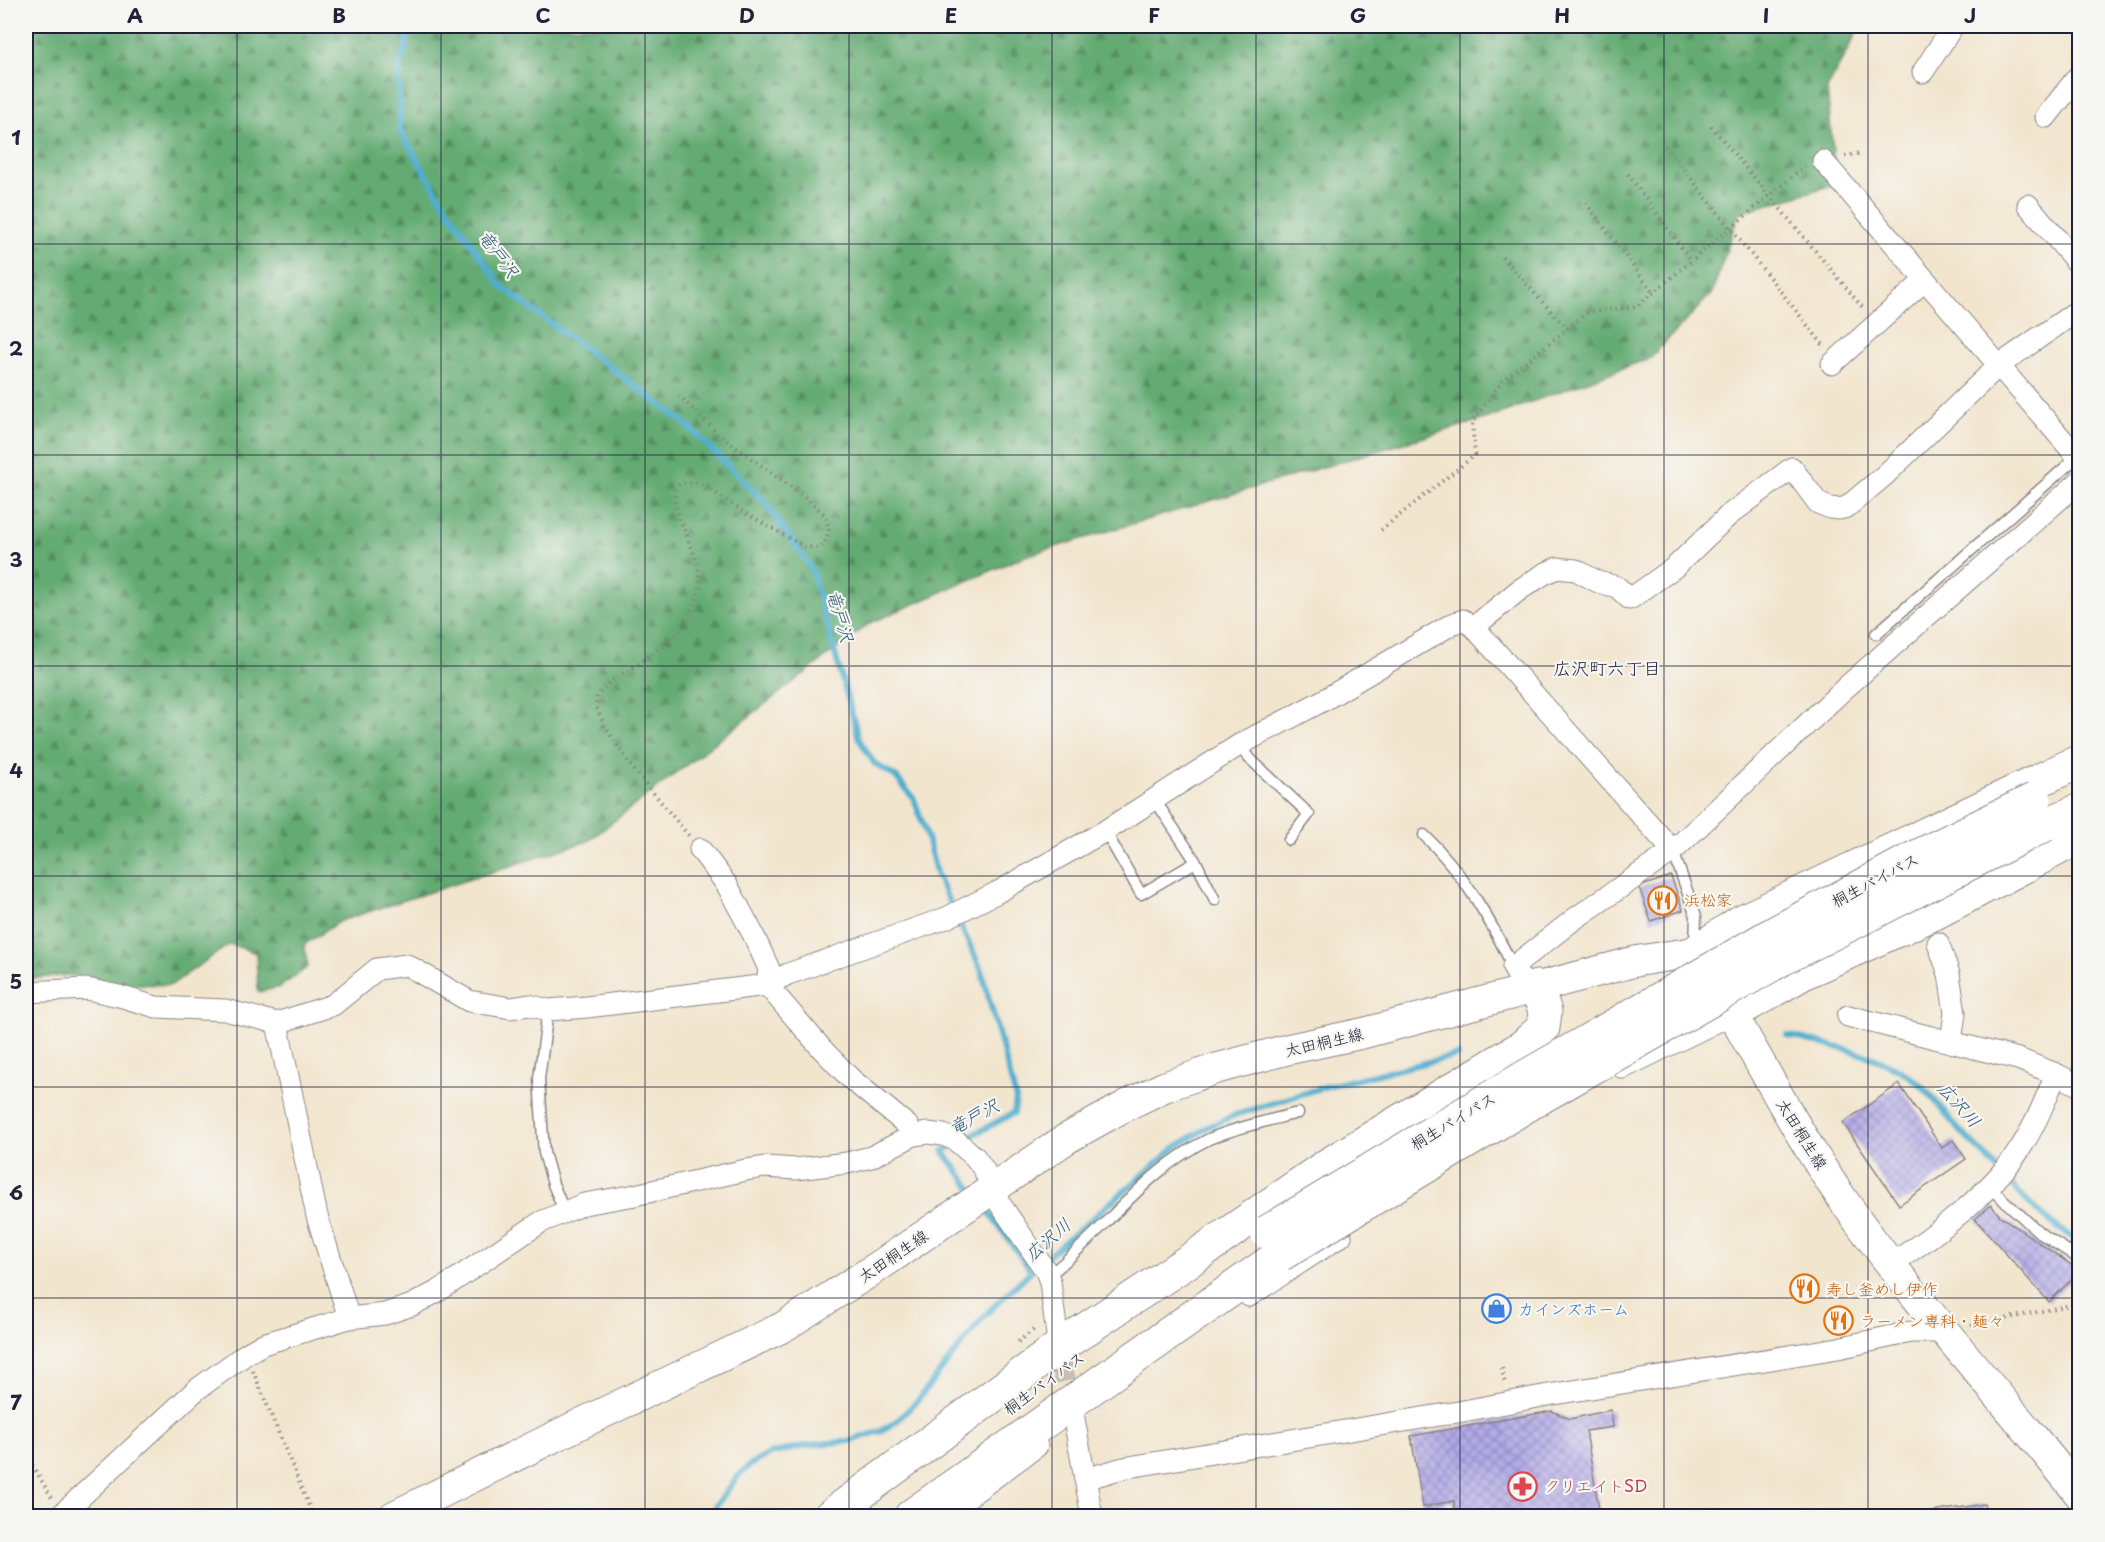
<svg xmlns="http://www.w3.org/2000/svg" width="2105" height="1542" font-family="'Playpen Sans','Klee One',sans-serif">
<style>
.forest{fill:url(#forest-firs);stroke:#436656;stroke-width:1.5}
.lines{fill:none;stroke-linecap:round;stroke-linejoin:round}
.stream{stroke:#50aecf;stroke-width:6}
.building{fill:url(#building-cross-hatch)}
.street-tunnel{stroke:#c8beb1;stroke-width:21;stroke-dasharray:21 10;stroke-linecap:butt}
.lane-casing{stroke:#8a8484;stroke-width:13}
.street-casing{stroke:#8a8484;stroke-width:23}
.secondary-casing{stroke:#8a8484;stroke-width:32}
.highway-casing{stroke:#8a8484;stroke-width:35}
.path{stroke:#8a8484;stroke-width:4;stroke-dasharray:1.5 4.5;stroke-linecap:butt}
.lane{stroke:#fff;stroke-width:10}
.street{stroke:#fff;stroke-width:21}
.secondary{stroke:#fff;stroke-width:30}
.highway{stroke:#fff;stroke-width:33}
.highway-bridge-casing{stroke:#8a8484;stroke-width:35;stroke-linecap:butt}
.highway-bridge{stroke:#fff;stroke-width:33}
.grid{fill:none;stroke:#22223b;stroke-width:1.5;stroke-opacity:0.55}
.labels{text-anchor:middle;stroke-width:4.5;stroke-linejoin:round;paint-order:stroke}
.street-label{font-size:16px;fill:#22223b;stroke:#f6f6f2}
.food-label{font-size:16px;fill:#c56008;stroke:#f6f6f2;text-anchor:start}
.shop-label{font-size:16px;fill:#366cbe;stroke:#f6f6f2;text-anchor:start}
.health-label{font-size:16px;fill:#be3a42;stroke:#f6f6f2;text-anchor:start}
.water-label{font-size:18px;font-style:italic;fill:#345a76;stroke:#f6f6f2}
.neighbourhood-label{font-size:18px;fill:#22223b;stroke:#f6f6f2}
.neatline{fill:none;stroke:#22223b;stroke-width:2}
.grid-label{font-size:20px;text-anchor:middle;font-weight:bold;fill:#22223b}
</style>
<defs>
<pattern id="forest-firs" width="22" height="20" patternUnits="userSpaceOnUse" patternTransform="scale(1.5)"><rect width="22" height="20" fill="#64ab72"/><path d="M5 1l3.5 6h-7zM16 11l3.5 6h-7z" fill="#528b5f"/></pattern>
<pattern id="building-cross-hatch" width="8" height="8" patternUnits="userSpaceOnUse" patternTransform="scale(1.5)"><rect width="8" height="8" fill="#b3aae8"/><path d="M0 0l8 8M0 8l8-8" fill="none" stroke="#918abd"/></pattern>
</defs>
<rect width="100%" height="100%" fill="#f6f6f2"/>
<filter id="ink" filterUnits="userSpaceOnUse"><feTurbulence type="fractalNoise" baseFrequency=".0167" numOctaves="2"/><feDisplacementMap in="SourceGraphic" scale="12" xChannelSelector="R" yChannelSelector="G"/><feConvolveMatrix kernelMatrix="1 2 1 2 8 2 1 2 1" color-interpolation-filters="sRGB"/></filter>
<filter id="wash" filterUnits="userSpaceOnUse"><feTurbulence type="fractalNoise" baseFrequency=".008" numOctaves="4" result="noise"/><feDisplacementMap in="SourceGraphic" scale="24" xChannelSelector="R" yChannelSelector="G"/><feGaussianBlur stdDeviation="1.35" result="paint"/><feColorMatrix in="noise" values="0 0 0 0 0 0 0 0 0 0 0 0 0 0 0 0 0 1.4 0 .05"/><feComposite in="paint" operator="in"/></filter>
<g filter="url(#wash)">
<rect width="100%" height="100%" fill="#f2e5ce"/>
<polygon class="forest" points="26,26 1860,26 1827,89 1836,184 1739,213 1712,293 1650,358 1491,417 1025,556 870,623 588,841 340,921 304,945 308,967 280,987 258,992 256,953 230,944 171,985 132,984 68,975 26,979"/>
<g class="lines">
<g class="stream">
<polyline points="411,26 399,72 400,131 444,204 502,287 685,423 766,503 811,568 859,739 874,763 896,777 914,799 925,830 937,876 981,969 1016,1099 1014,1113 943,1151 974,1192"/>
<path d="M 1787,1035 C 1828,1046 1873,1052 1909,1076 C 1928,1089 1941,1109 1956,1126 C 1966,1138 1978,1148 1988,1159 C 2016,1191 2042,1220 2080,1242"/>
<polyline points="984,1205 1031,1271"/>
<polyline points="1042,1261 1177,1146 1208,1127 1235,1115 1324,1087 1458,1055"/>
<polyline points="708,1516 739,1475 750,1465 769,1454 810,1445 850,1441 881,1431 897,1421 917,1401 985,1315 1032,1270"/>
</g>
</g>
<g id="blocks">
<g class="building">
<polygon points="1671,876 1683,910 1651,921 1639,887"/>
<polygon points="1899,1084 1942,1148 1953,1140 1966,1159 1899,1205 1843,1123"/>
<polygon points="1991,1205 2000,1216 2080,1271 2049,1302 1975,1219"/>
<polygon points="1611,1410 1613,1427 1586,1431 1600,1516 1456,1516 1454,1501 1423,1507 1411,1436 1552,1411 1570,1419"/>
<polygon points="1984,1504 1987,1516 1912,1516 1912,1515"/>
</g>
</g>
</g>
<g filter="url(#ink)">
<use href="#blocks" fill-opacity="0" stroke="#8a8484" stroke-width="1.5"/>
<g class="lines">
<polyline class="street-tunnel" points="1061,1361 1073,1414"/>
<defs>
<g id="lane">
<polyline points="1876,634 2077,457"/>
<polyline points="1239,745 1248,757 1309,814 1289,840"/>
<polyline points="1155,800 1196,862 1215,900"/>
<polyline points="1105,831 1141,894 1196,862"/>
<path d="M 1424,835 C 1463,872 1490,919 1513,967"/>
<polyline points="1673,851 1696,916 1695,945"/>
<polyline points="548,1010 539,1079 544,1153 553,1184 564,1211"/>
<polyline points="1988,1186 2040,1233 2080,1259"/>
<path d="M 1048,1276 C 1103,1233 1145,1170 1209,1139 C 1233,1128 1271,1120 1298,1113"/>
</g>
<g id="street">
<polyline points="1923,72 1953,26"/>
<polyline points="2046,117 2080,74"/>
<polyline points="1823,161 2080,460"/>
<polyline points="2028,205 2080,266"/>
<polyline points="1832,364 1924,281"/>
<polyline points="1474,627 1519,590 1544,574 1557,568 1576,570 1598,582 1617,587 1630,599 1675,567 1729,515 1792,468 1818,503 1830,508 1839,509 1847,507 1885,475 1998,366 2080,309"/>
<polyline points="700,849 727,885 753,934 769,969 767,985 822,1049 851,1079 907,1125 914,1135"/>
<polyline points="1938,943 1949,974 1955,1013 1951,1042"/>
<path d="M 1537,987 C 1527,984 1517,978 1513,967 L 1573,920 L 1673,851 L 1844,689 L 2080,481"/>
<polyline points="26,992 87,989 119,996 156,1007 225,1010 277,1023 333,1005 377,969 407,965 469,1001 511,1008 529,1005 548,1010 587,1007 767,985 788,974 946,918 998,892 1105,831 1239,745 1324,700 1452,624 1463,620 1474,627 1673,851"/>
<polyline points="1848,1016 2018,1059 2056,1074 2080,1086"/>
<polyline points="277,1023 317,1216 349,1318"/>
<polyline points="1623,1068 1732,1014"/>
<path d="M 1890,1265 C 1932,1237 1974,1206 2006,1168 C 2029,1141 2043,1106 2056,1074"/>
<polyline points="1249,1296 1341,1236"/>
<polyline points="1074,1419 1092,1516"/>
<polyline points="1085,1479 1123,1468 1458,1412 1548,1395 1838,1348 1911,1332 1944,1332"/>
<polyline points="60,1516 196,1390 246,1354 263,1344 349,1318 385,1314 412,1305 440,1290 541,1222 584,1204 630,1196 746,1170 765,1167 796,1169 847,1163 871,1157 914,1135 928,1133 943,1135 955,1140 975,1157 984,1170 998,1201 1046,1271 1050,1282 1060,1357"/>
<polyline points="942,1516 1037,1446"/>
</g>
<path id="secondary" d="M 394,1516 L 578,1425 L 783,1327 L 876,1268 L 1066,1139 L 1127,1105 L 1164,1087 L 1215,1069 L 1289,1049 L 1364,1033 L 1637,961 L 1695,952 C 1746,1032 1787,1119 1841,1197 C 1914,1302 2001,1395 2080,1495"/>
<g id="highway">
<polyline points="2045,825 2080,810"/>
<polyline points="1695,952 1740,922 2080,761"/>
<polyline points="1732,1014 1805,972 1935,913 2080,837"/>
<polyline points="830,1516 1059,1347 1190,1260 1329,1164 1522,1047 1543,1028 1545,1012 1537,987"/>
<polyline points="911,1516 1280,1255"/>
</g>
</defs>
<use href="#lane" class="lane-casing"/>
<use href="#street" class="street-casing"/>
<use href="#secondary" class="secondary-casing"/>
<use href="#highway" class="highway-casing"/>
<g class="path">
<polyline points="1711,126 1863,308"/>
<polyline points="1665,146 1824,346"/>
<polyline points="1845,156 1861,153"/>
<polyline points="1628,174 1691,261"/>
<polyline points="1586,203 1653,293"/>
<polyline points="1502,257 1567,329"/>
<polyline points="679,395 718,434 802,495 824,514 829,528 825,543 818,548 805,547 743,512 706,486 694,482 680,484 675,491 675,505 698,565 700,588 694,607 685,627 649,657 607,684 597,696 596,706 604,725 632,767 689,836"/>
<polyline points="1381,530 1475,455 1472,422 1503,380 1588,312 1636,307 1805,166"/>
<polyline points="1971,1326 2080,1303"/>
<polyline points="1018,1342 1036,1328"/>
<polyline points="1502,1368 1505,1385"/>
<polyline points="253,1371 313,1516"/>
<polyline points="26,1455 52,1498"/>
</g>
<use href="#lane" class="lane"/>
<use href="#street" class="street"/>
<use href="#secondary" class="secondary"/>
<use href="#highway" class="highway"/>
<defs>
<g id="highway-bridge">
<polyline points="1267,1232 1525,1077 1769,936 1914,858 2035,799"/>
<polyline points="1280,1255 1536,1100 1782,959 2045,825"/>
</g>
</defs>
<use href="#highway-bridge" class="highway-bridge-casing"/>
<use href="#highway-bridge" class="highway-bridge"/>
</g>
</g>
<path class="grid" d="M 237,26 L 237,1516M 441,26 L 441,1516M 645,26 L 645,1516M 849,26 L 849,1516M 1052,26 L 1052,1516M 1256,26 L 1256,1516M 1460,26 L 1460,1516M 1664,26 L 1664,1516M 1868,26 L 1868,1516M 26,244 L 2080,244M 26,455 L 2080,455M 26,666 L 2080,666M 26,876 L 2080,876M 26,1087 L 2080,1087M 26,1298 L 2080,1298"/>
<defs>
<symbol id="restaurant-ring" viewBox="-11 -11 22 22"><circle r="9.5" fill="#f6f6f2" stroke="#e8710a" stroke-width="1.5"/><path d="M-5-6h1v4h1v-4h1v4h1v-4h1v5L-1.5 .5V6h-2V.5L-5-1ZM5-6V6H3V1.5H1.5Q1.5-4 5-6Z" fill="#e8710a"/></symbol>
<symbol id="shop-ring" viewBox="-11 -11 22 22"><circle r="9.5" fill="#f6f6f2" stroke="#3f7fe0" stroke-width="1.5"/><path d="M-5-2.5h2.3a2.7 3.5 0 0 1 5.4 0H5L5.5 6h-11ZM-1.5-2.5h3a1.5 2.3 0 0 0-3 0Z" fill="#3f7fe0"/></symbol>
<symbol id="pharmacy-ring" viewBox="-11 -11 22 22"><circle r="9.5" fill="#f6f6f2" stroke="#e0444e" stroke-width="1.5"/><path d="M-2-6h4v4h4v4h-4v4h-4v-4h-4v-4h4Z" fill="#e0444e"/></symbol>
</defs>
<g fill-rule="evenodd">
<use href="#restaurant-ring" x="1646" y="884" width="33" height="33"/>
<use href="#restaurant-ring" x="1788" y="1272" width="33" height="33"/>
<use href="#shop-ring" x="1480" y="1292" width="33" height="33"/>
<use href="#restaurant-ring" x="1822" y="1304" width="33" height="33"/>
<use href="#pharmacy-ring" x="1506" y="1470" width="33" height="33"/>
</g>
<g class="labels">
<g class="street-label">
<text transform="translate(1875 880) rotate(-28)" y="6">桐生バイパス</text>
<text transform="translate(1324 1042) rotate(-13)" y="6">太田桐生線</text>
<text transform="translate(1453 1121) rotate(-31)" y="6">桐生バイパス</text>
<text transform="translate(1802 1134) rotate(58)" y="6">太田桐生線</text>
<text transform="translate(893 1256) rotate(-34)" y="6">太田桐生線</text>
<text transform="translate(1044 1383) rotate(-36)" y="6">桐生バイパス</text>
</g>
<g class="food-label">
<text x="1684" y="906">浜松家</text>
<text x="1826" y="1295">寿し釜めし伊作</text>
<text x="1860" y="1327">ラーメン専科・麺々</text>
</g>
<g class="shop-label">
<text x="1518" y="1315">カインズホーム</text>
</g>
<g class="health-label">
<text x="1544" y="1492">クリエイトSD</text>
</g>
<g class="water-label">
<text transform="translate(498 254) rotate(54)" y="6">竜戸沢</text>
<text transform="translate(840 616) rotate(74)" y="6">竜戸沢</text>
<text transform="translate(1959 1105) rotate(48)" y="6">広沢川</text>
<text transform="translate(974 1117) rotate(-28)" y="6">竜戸沢</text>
<text transform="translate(1048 1240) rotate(-41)" y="6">広沢川</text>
</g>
<g class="neighbourhood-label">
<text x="1607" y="675">広沢町六丁目</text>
</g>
</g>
<rect width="2105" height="1542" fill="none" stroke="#f6f6f2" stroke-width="66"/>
<rect x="33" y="33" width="2039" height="1476" class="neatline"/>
<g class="grid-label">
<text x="135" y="23">A</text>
<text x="339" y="23">B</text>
<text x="543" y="23">C</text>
<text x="747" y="23">D</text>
<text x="951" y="23">E</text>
<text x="1154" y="23">F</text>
<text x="1358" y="23">G</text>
<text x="1562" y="23">H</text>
<text x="1766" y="23">I</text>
<text x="1970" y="23">J</text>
<text x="16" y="145">1</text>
<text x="16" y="356">2</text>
<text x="16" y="567">3</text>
<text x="16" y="778">4</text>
<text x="16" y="989">5</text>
<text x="16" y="1200">6</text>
<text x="16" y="1410">7</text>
</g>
</svg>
